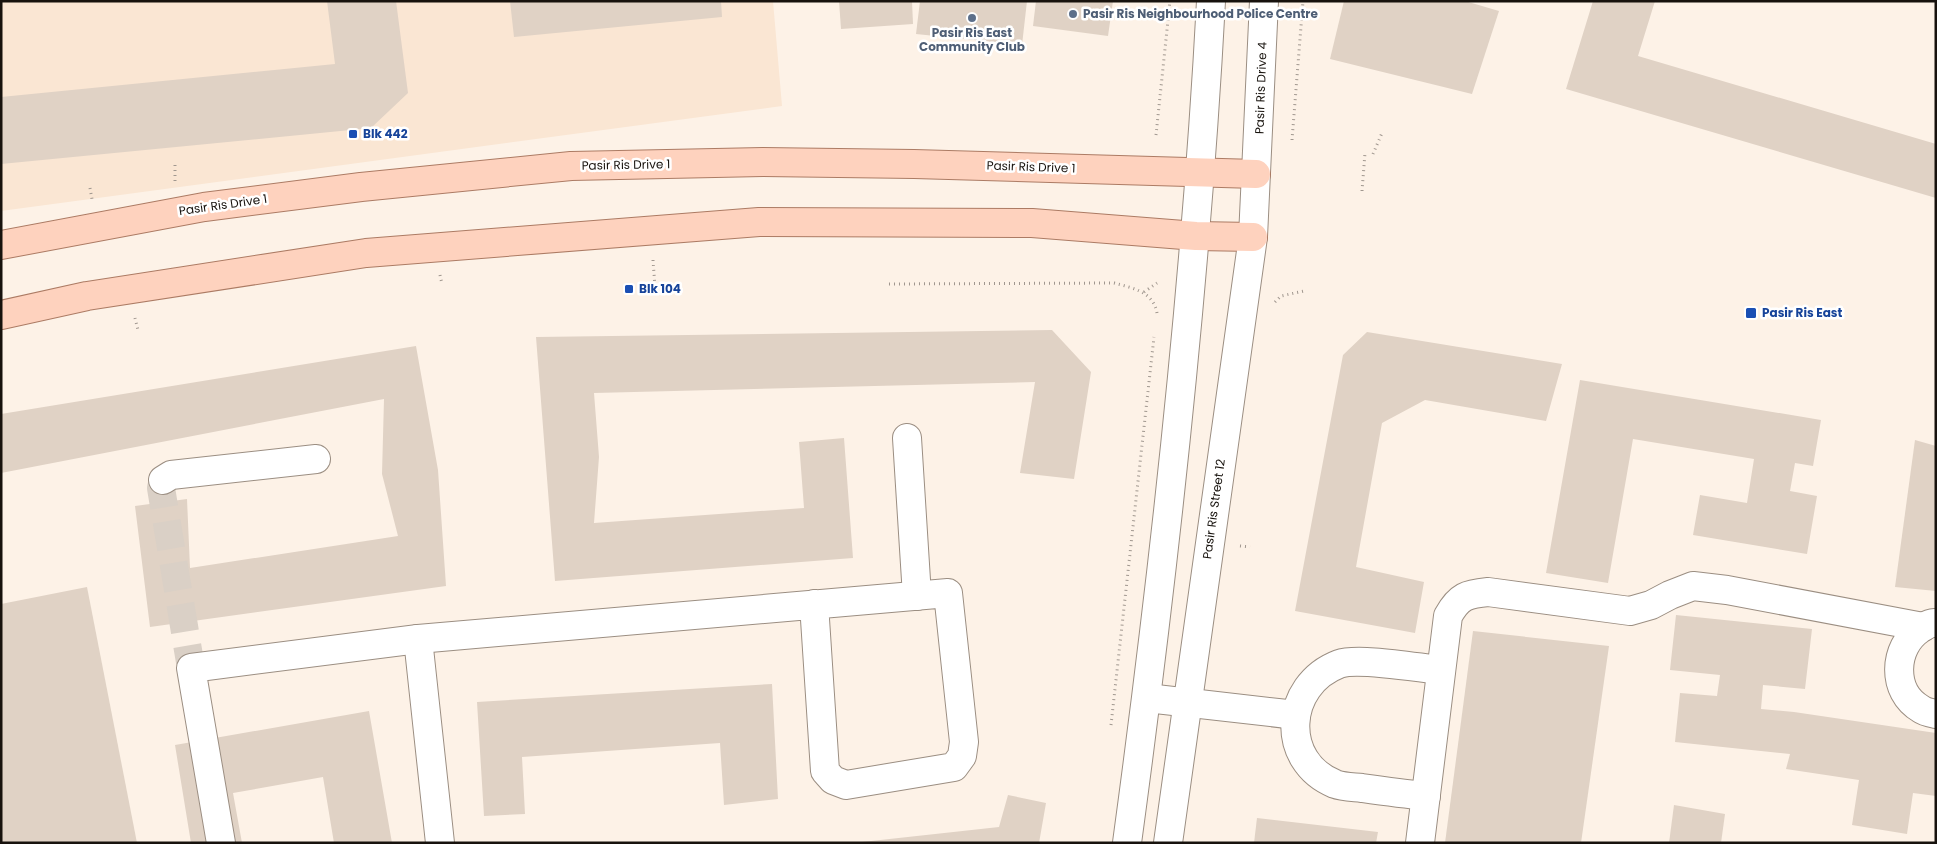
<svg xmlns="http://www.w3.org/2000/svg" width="1937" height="844" font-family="Poppins,sans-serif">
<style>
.built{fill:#fae6d3}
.building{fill:#e0d2c5}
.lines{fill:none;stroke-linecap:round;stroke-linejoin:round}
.minor-tunnel{stroke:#dad0c6;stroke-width:28;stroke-dasharray:28 14;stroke-linecap:butt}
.minor-casing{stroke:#9b8e82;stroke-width:30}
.major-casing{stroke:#ac7b64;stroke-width:30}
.path{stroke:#a0978f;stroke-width:3;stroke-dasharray:1 4;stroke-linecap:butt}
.minor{stroke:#fff;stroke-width:28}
.major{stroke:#fed2be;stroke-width:28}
.service-dot{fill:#5c6f8a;stroke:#fff;stroke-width:2}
.transit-dot{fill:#1a4fb4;stroke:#fff;stroke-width:2}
.labels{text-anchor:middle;stroke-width:5;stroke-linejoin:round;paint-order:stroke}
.service-label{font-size:12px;font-weight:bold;fill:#4e5e75;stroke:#fff;text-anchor:start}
.street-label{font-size:12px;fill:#17120d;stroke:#fff}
.transit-label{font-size:12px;font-weight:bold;fill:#164399;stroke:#fff;text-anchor:start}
</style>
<rect width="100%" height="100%" fill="#fdf2e7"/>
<polygon class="built" points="1,1 773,1 782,106 1,211"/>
<g class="building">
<polygon points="327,1 396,1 408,93 371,128 1,164 1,97 335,64"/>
<polygon points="510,1 721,1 722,17 514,37"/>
<polygon points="839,1 912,1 913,24 841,29"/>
<polygon points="920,1 1027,1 1022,45 916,34"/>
<polygon points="1036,1 1113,1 1108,36 1033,26"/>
<polygon points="1344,1 1465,1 1499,11 1472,94 1330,59"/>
<polygon points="1593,1 1655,1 1638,56 1936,144 1936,198 1566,89"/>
<polygon points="1052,330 1091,372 1074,479 1020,473 1035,382 594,393 599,457 594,523 804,508 799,442 844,438 853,558 555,581 536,337"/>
<polygon points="1367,332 1562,364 1546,421 1425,400 1382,423 1356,567 1424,582 1415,633 1295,611 1343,355"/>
<polygon points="416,346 438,470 446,586 150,627 135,506 187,499 190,568 398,536 382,474 384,399 1,473 1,414"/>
<polygon points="1580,380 1821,420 1813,466 1795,463 1790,491 1817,496 1807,554 1693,535 1700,495 1747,503 1754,459 1633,439 1608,583 1546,573"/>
<polygon points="1915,440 1936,446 1936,591 1895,587"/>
<polygon points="87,587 137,843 1,843 1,604"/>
<polygon points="1676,615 1812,629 1805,689 1763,685 1761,709 1794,712 1936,733 1936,796 1913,793 1907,834 1852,825 1859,780 1786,769 1790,754 1675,742 1680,693 1717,696 1720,675 1670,670"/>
<polygon points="1473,631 1609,646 1581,843 1445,843"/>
<polygon points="772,684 778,799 724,805 720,743 522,757 525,814 484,816 477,702"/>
<polygon points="369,711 392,843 334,843 323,777 233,793 242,843 191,843 175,745"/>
<polygon points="1008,795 1046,803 1039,843 853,843 999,827"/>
<polygon points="1674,805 1725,814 1721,843 1669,843"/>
<polygon points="1257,818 1378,832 1376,843 1254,843"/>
</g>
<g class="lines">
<polyline class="minor-tunnel" points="163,480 161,488 191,668"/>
<defs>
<g id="minor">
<polyline points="907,438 917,596"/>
<polyline points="163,480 171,475 316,459"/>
<path d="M 1934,623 C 1929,623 1925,626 1920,629 C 1893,647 1891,692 1921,709 C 1925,712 1931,713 1936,714"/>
<polyline points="418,639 440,843"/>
<polyline points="1147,698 1296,715"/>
<path d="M 1426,796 C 1405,794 1383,791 1362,788 C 1353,787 1343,787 1335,784 C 1279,761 1284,685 1339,664 C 1358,657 1419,668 1441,670"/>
<polyline points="221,843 191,668 418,639 948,593 964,742 962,756 954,767 846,785 833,780 825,771 814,604"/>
<path d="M 1127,843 C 1165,563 1196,283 1211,1"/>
<polyline points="1168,843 1253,237 1264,1"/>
<path d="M 1420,843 L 1448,616 C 1459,596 1467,594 1488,592 L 1630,611 L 1651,605 L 1670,595 L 1693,586 L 1727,590 L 1923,627"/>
</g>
<g id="major">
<polyline points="1,245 204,207 361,187 571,166 763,162 914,164 1256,174"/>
<polyline points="1,315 87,296 366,253 759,222 1032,223 1196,236 1253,237"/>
</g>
</defs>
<use href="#minor" class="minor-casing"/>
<use href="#major" class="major-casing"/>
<g class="path">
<polyline points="1156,135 1170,1"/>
<polyline points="1292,140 1303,1"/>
<polyline points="1373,154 1382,133"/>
<polyline points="175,165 175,182"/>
<polyline points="90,188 92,199"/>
<polyline points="1362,191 1365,153"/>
<polyline points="653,260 655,287"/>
<polyline points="440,275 442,284"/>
<path d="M 889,284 L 1114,283 C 1132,288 1153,291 1157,313"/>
<polyline points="1144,292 1157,283"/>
<polyline points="1275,302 1281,296 1304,291"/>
<polyline points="135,318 138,330"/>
<polyline points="1240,546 1250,547"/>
<polyline points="1111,725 1154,337"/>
</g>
<use href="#minor" class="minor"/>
<use href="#major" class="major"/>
</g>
<g class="service-dot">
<circle cx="1073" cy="14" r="5"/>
<circle cx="972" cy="18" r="5"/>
</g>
<g class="transit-dot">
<rect x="348" y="129" width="10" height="10" rx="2.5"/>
<rect x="624" y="284" width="10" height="10" rx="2.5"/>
<rect x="1745" y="307" width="12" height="12" rx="2.5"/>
</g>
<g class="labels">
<g class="service-label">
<text x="1083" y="18">Pasir Ris Neighbourhood Police Centre</text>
<text x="972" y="37" text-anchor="middle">Pasir Ris East<tspan x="972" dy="14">Community Club</tspan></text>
</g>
<g class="street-label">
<text transform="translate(1261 88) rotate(-88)" y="4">Pasir Ris Drive 4</text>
<text transform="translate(626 165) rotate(-1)" y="4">Pasir Ris Drive 1</text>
<text transform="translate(1031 167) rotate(2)" y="4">Pasir Ris Drive 1</text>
<text transform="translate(223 205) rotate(-8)" y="4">Pasir Ris Drive 1</text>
<text transform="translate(1214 509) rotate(-82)" y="4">Pasir Ris Street 12</text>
</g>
<g class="transit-label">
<text x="363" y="138">Blk 442</text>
<text x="639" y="293">Blk 104</text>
<text x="1762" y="317">Pasir Ris East</text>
</g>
</g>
<rect width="1937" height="844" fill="none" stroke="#17120d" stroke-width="5"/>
</svg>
